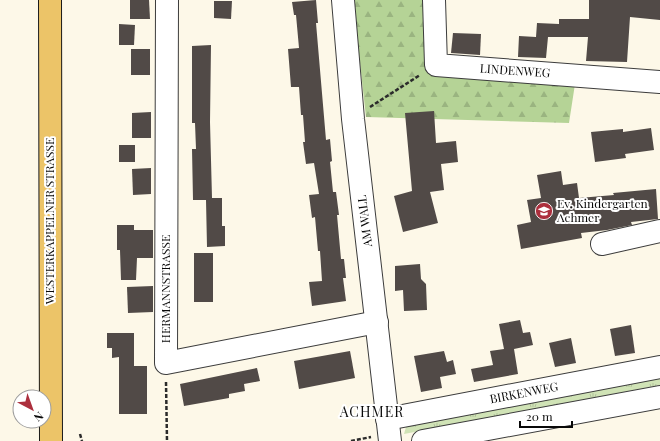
<svg xmlns="http://www.w3.org/2000/svg" width="660" height="441" font-family="'Playfair Display',serif">
<style>
.grass{fill:url(#grass-tufts)}
.forest{fill:url(#forest-firs)}
.building{fill:#514a47}
.lines{fill:none;stroke-linecap:round;stroke-linejoin:round}
.minor-casing{stroke:#3c3c3c;stroke-width:24}
.major-casing{stroke:#1a1a1a;stroke-width:24}
.path{stroke:#2b2b2b;stroke-width:2.5;stroke-dasharray:4 2;stroke-linecap:butt}
.minor{stroke:#fff;stroke-width:22}
.major{stroke:#ecc468;stroke-width:22}
.labels{text-anchor:middle;stroke-width:4;stroke-linejoin:round;paint-order:stroke}
.street-label{font-size:12px;fill:#090909;stroke:#fff}
.poi-label{font-size:12px;fill:#090909;stroke:#fff;text-anchor:start}
.quarter-label{font-size:14px;letter-spacing:1px;fill:#090909;stroke:#fff}
</style>
<defs>
<pattern id="grass-tufts" width="24" height="20" patternUnits="userSpaceOnUse"><rect width="24" height="20" fill="#d0e3b6"/><path d="M3 7l-1-3M5 7V3M7 7l1-3M15 17l-1-3M17 17v-4M19 17l1-3" fill="none" stroke="#b1c19b"/></pattern>
<pattern id="forest-firs" width="22" height="20" patternUnits="userSpaceOnUse"><rect width="22" height="20" fill="#b5d396"/><path d="M5 1l3.5 6h-7zM16 11l3.5 6h-7z" fill="#9ab480"/></pattern>
</defs>
<rect width="100%" height="100%" fill="#fdf8e8"/>
<polygon class="grass" points="660,374 660,385 404,434 406,427 420,420"/>
<polygon class="forest" points="353,0 429,0 432,70 575,84 569,123 366,117"/>
<g class="building">
<polygon points="130,0 149,0 150,19 130,19"/>
<polygon points="316,0 318,23 316,23 326,140 330,139 332,161 330,162 333,192 336,192 339,215 337,215 341,259 344,259 346,278 343,278 346,301 312,306 309,282 322,281 320,251 318,251 315,217 312,218 309,195 319,194 314,163 306,164 303,142 305,142 303,115 301,115 299,87 291,87 288,49 299,48 296,15 294,15 292,2"/>
<polygon points="589,0 660,0 660,20 630,17 627,62 586,61 588,37 541,37 548,37 546,58 518,57 519,36 536,37 537,23 559,24 559,19 589,19"/>
<polygon points="214,1 232,1 231,19 214,18"/>
<polygon points="119,24 135,25 134,45 119,45"/>
<polygon points="453,33 481,34 480,55 451,53"/>
<polygon points="211,45 210,122 212,198 222,198 222,226 225,226 225,246 207,247 206,200 193,200 192,149 196,149 195,123 192,123 192,46"/>
<rect x="131" y="49" width="19" height="26"/>
<polygon points="434,111 436,143 456,141 458,162 441,164 444,190 430,192 438,223 403,232 394,196 412,191 405,113"/>
<polygon points="151,112 151,138 132,138 132,113"/>
<polygon points="651,128 654,150 625,154 626,158 595,162 591,132 623,129 623,132"/>
<rect x="119" y="145" width="16" height="17"/>
<polygon points="151,168 151,194 133,195 132,169"/>
<polygon points="561,171 563,185 577,183 579,198 614,195 613,193 656,189 658,219 631,222 632,225 607,230 581,233 582,238 521,249 517,225 531,222 527,200 541,198 537,175"/>
<polygon points="117,225 134,225 134,230 153,230 153,258 137,258 136,280 121,280 120,250 117,250"/>
<rect x="194" y="253" width="19" height="49"/>
<polygon points="420,264 421,279 426,284 427,310 404,311 403,290 395,291 395,266"/>
<polygon points="153,286 153,312 128,313 127,287"/>
<polygon points="520,320 523,333 530,332 533,345 514,349 518,374 474,382 471,369 493,365 490,351 504,349 499,324"/>
<polygon points="631,325 635,353 615,356 610,329"/>
<polygon points="107,333 134,333 134,366 147,366 147,414 119,414 119,357 112,358 112,348 107,348"/>
<polygon points="571,338 576,363 555,367 549,343"/>
<polygon points="350,351 355,378 299,389 294,361"/>
<polygon points="444,351 447,362 453,360 456,374 440,377 442,388 421,392 414,356"/>
<polygon points="257,368 260,381 244,384 245,391 229,394 229,398 184,406 180,384"/>
</g>
<g class="lines">
<defs>
<g id="minor">
<polyline points="167,0 166,363 377,322"/>
<polyline points="343,0 353,119 390,441"/>
<polyline points="434,0 436,65 660,82"/>
<polyline points="602,244 660,231"/>
<polyline points="387,419 660,367"/>
<polyline points="423,441 660,397"/>
</g>
<polyline id="major" points="50,0 51,441"/>
</defs>
<use href="#minor" class="minor-casing"/>
<use href="#major" class="major-casing"/>
<g class="path">
<polyline points="370,107 420,75"/>
<polyline points="166,382 167,441"/>
<polyline points="80,434 82,441"/>
<polyline points="351,441 371,437"/>
</g>
<use href="#minor" class="minor"/>
<use href="#major" class="major"/>
</g>
<defs>
<symbol id="school-disc" viewBox="-11 -11 22 22"><circle r="9.5" fill="#ac2f3d" stroke="#fff"/><path d="M0-5L7-2L0 1L-7-2ZM-4 1L0 2.5L4 1V4Q0 6-4 4Z" fill="#fff"/></symbol>
</defs>
<g fill-rule="evenodd">
<use href="#school-disc" x="534" y="201" width="20" height="20"/>
</g>
<g class="labels">
<g class="street-label">
<text transform="translate(515 71) rotate(4)" y="4">LINDENWEG</text>
<text transform="translate(50 221) rotate(-90)" y="4">WESTERKAPPELNER STRASSE</text>
<text transform="translate(365 221) rotate(-97)" y="4">AM WALL</text>
<text transform="translate(166 289) rotate(-90)" y="4">HERMANNSTRASSE</text>
<text transform="translate(524 393) rotate(-11)" y="4">BIRKENWEG</text>
</g>
<g class="poi-label">
<text x="557" y="208">Ev. Kindergarten<tspan x="557" dy="14">Achmer</tspan></text>
</g>
<g class="quarter-label">
<text x="372" y="417">ACHMER</text>
</g>
</g>
<g transform="translate(32 409) rotate(139)"><circle r="19" fill="#ffffff" stroke="#9d9d9d"/>
<path d="M0-3L7 15L0 10L-7 15Z" fill="#ac2f3d"/>
<text y="-6" font-size="11" font-weight="bold" text-anchor="middle" fill="#090909">N</text>
</g>
<path d="M520 421v6h52v-6" fill="none" stroke="#090909" stroke-width="2"/>
<text x="526" y="421" font-size="12" fill="#090909" stroke="#ffffff" stroke-width="3" paint-order="stroke">20 m</text>
</svg>
